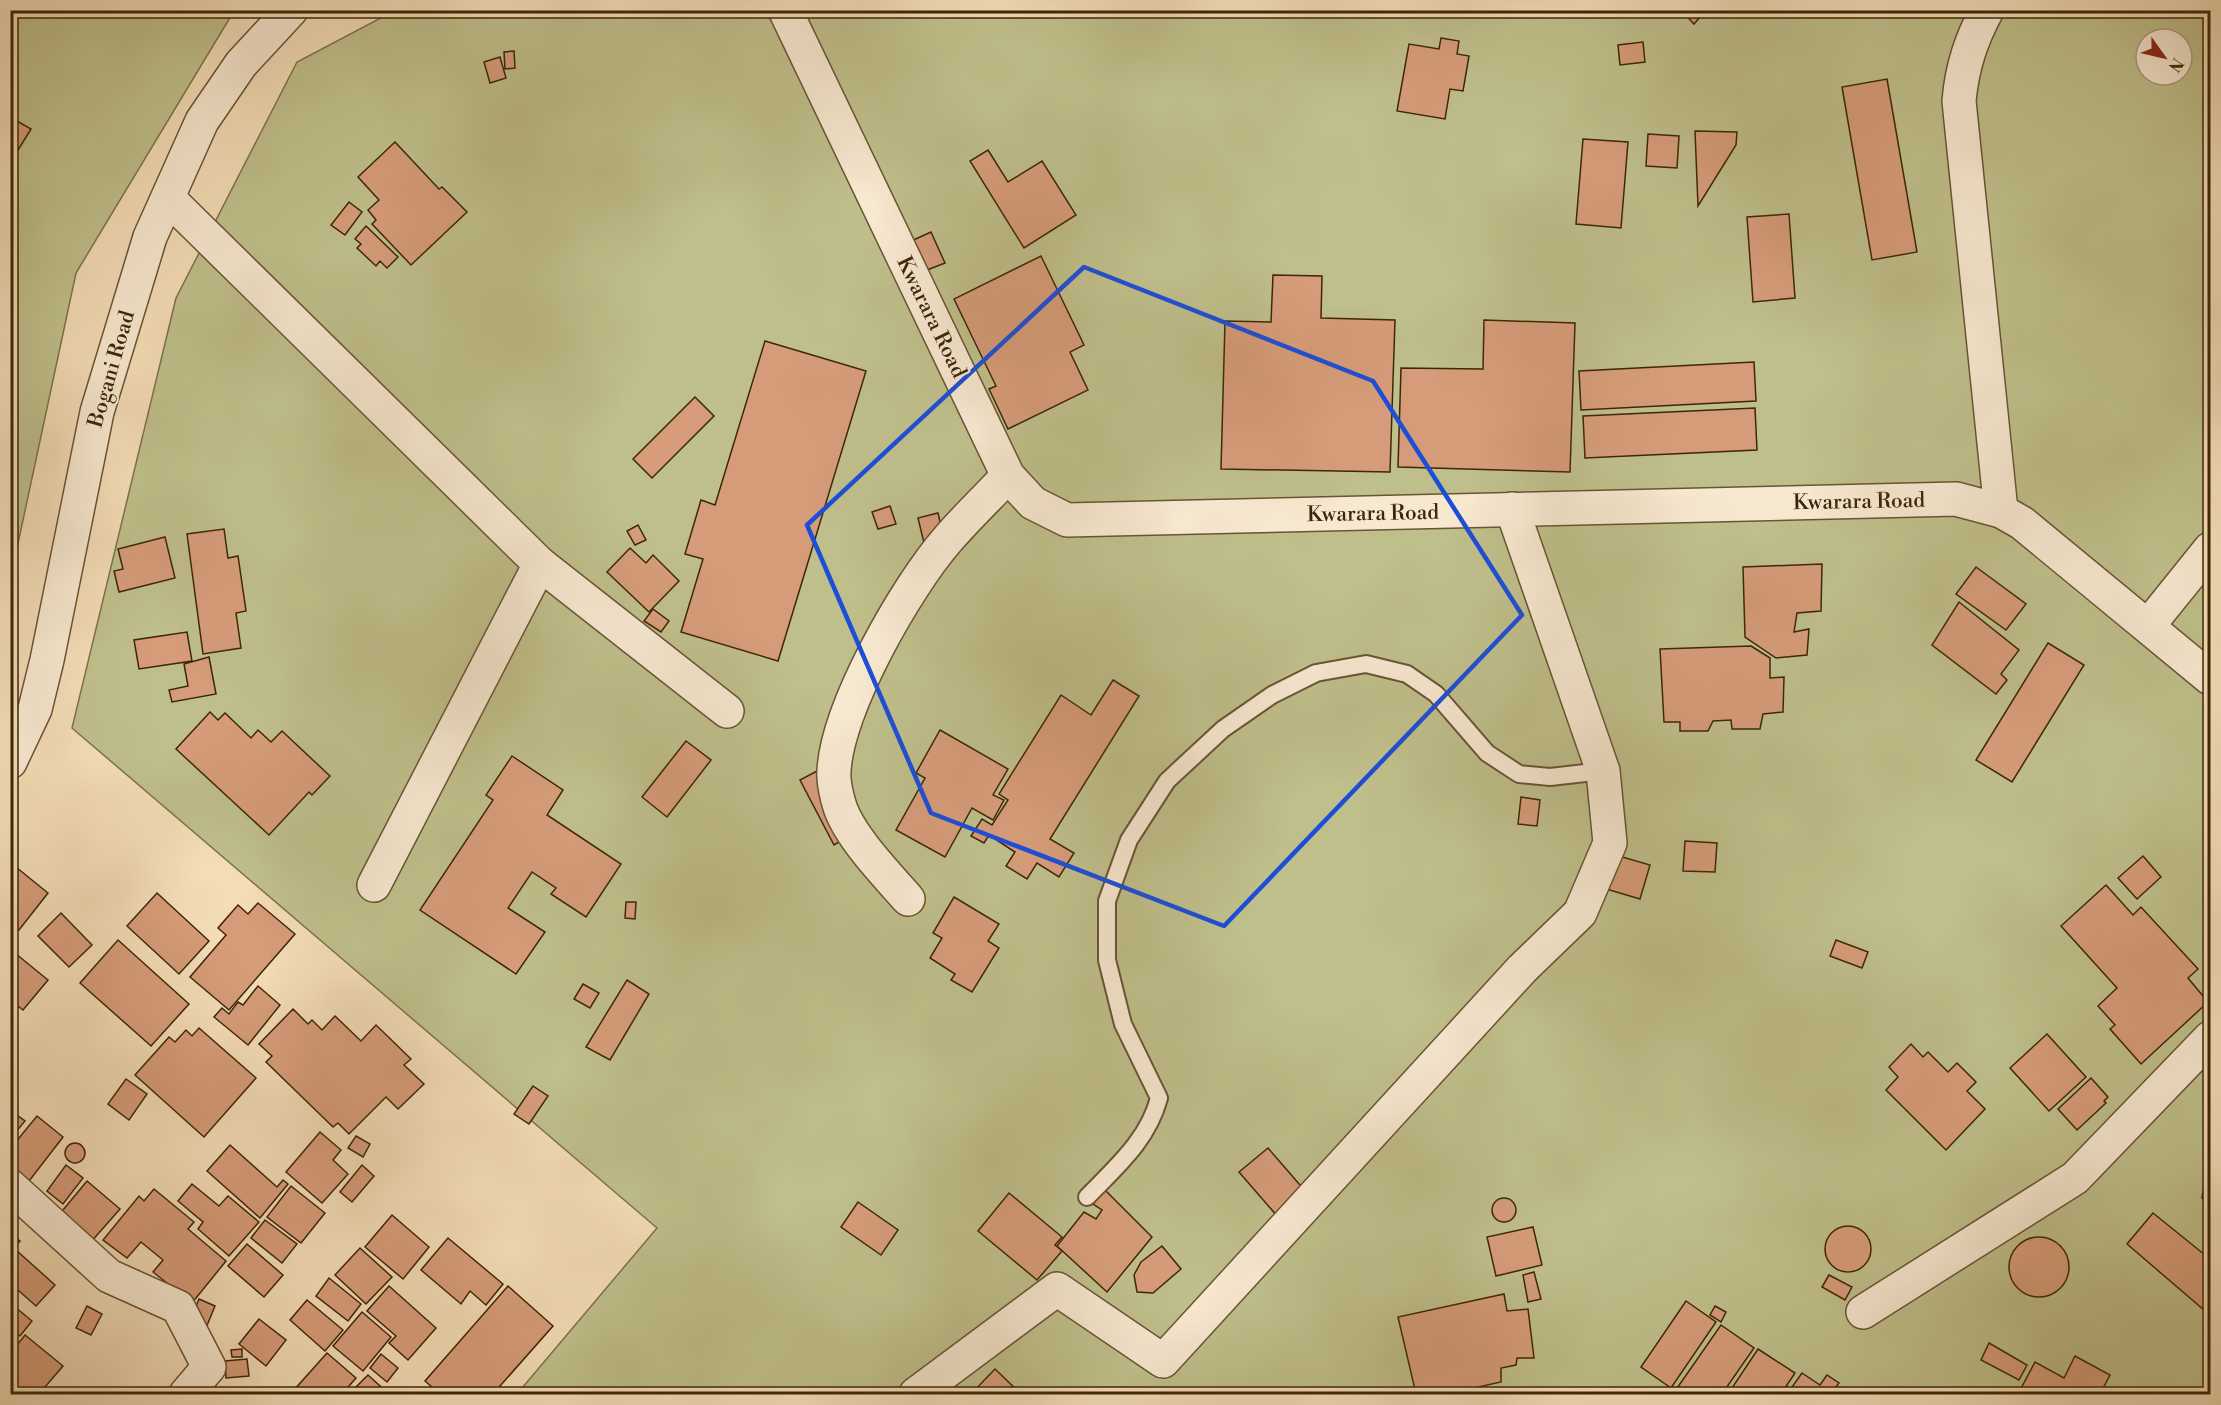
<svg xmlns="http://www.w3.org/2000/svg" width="2221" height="1405" font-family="'Libre Bodoni',serif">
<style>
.green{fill:#bfbf8b;stroke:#7e724a;stroke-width:1.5;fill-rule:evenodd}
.building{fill:#d69c79;stroke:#3d2609;stroke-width:1.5}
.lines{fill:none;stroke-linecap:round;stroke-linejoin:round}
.service-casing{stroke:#6a5434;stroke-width:20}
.minor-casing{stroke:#6a5434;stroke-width:36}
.service{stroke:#f7e8d0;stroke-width:16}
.minor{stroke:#f7e8d0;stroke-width:33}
.marked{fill:none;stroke:#1d4ed8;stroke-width:4.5;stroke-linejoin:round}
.labels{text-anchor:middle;stroke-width:4.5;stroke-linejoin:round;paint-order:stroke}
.street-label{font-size:21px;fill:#3d2609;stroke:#f7e8d0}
</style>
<rect width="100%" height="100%" fill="#f3dcb6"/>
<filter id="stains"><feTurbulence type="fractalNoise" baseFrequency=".00333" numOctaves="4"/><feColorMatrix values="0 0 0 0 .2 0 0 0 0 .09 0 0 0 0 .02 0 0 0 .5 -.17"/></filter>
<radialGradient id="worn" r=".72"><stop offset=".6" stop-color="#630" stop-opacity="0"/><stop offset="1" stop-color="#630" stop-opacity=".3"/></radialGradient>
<g class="green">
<polygon points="11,11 234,11 76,273 11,576"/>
<path d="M 394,11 L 2210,11 L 2210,1394 L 517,1394 L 657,1228 L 72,728 L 176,298 L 297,62 ZM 2146,39 L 2182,39 L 2182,75 L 2146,75 Z"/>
</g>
<g class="building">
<polygon points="1681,10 1706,10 1694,24"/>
<polygon points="1441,38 1459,41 1457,54 1469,56 1463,91 1450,89 1445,119 1397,111 1409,44 1439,49"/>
<polygon points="1643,42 1645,62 1620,65 1618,45"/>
<polygon points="514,51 515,68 505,69 504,52"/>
<polygon points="500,57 506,78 490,83 484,62"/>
<polygon points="1887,79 1917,252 1872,260 1842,87"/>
<polygon points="10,117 31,129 10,163"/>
<polygon points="1695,131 1737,132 1736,145 1698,206"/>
<polygon points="1648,134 1679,136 1677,168 1646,166"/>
<polygon points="1583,139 1628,142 1621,228 1576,224"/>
<polygon points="395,142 439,189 442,187 467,212 411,265 372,224 376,220 368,210 379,200 358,177"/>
<polygon points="988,150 1008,182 1042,161 1076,215 1024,248 970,161"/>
<polygon points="349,202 362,212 345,235 331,225"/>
<polygon points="1789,214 1795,298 1753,302 1747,217"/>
<polygon points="366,226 398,257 387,268 380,261 376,266 357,248 361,244 355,239"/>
<polygon points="931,232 945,263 922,272 909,242"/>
<polygon points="1041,256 1084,345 1070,352 1088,390 1008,429 989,389 996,386 954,299"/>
<polygon points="1273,275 1322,276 1321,318 1395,320 1390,472 1221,469 1225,321 1271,322"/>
<polygon points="1484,320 1575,323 1570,472 1398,467 1401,368 1483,369"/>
<polygon points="765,341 866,371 778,661 681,632 703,559 685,554 701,500 715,505"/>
<polygon points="1754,362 1756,401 1581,410 1579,371"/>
<polygon points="695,397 714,416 652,478 633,459"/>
<polygon points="1755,408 1757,450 1585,458 1583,416"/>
<polygon points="890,506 896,524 878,529 872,512"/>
<polygon points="938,513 944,539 924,543 918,518"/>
<polygon points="638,525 646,540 635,545 627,531"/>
<polygon points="224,529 228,558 238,556 246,611 236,613 241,648 203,654 187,534"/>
<polygon points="165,537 175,578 119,592 114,571 123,569 118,549"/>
<polygon points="630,548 646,563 653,555 679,581 649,612 607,572"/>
<polygon points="1822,564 1821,611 1797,613 1794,632 1809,629 1807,655 1776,658 1745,637 1743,567"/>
<polygon points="1976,567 2026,604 2006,630 1956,594"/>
<polygon points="1959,602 2019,650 2001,674 2007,680 1996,694 1932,645"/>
<polygon points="653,609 669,621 661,632 644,621"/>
<polygon points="187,632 192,661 139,669 134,640"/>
<polygon points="2048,643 2084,665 2012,782 1976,760"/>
<polygon points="1751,646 1770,658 1770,678 1784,677 1783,712 1763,714 1760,729 1732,729 1731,720 1713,721 1708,731 1680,731 1680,722 1664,722 1660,649"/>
<polygon points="209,657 216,694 172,702 169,690 188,686 184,664"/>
<polygon points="1113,680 1139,696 1050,839 1074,853 1059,877 1037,863 1027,879 1006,866 1015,852 989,835 984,843 971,836 982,819 992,825 1008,800 999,794 1061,695 1091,715"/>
<polygon points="210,712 218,720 225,713 251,738 258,730 271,742 282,731 330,776 312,795 309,792 269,835 176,749"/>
<polygon points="940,730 1008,769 993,795 1004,800 993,820 972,808 945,857 896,830 925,778 916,773"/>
<polygon points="686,741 711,760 667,817 642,797"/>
<polygon points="512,756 563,790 547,815 621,864 586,917 551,894 556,888 532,872 508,908 545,932 516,974 420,910 493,800 486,795"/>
<polygon points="817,771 851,835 834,845 800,780"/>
<polygon points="1521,797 1540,800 1537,826 1518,824"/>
<polygon points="1685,841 1717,843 1715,872 1683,871"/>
<polygon points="1612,854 1650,865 1640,899 1603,888"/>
<polygon points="2143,856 2161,877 2137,899 2118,878"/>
<polygon points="11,863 48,893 19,930 10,923"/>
<polygon points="2106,885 2133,915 2141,907 2198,969 2188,978 2208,1002 2141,1064 2110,1029 2115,1025 2098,1006 2117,988 2061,926"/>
<polygon points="157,893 209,941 179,974 127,926"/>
<polygon points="954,897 999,924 988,941 999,948 972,992 951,980 955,974 930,958 942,938 933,933"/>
<polygon points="626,902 636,902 635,919 625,918"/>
<polygon points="258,903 295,934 229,1010 190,977 226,935 218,928 238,905 248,914"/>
<polygon points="61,913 92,945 69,967 38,936"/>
<polygon points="118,940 189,1004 151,1046 80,983"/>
<polygon points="1836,940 1868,952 1862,968 1830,956"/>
<polygon points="10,949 48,980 23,1010 10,1000"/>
<polygon points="627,980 649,994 610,1060 586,1047"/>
<polygon points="583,984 599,993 590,1008 574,999"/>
<polygon points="258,986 280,1005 248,1045 214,1017 222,1008 229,1014 238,1002 243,1005"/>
<polygon points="293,1009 308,1024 312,1020 322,1030 335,1016 361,1041 376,1025 411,1059 404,1065 424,1084 398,1109 386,1097 349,1134 338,1123 333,1127 266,1062 272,1056 259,1044"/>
<polygon points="199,1028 256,1078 204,1137 135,1075 169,1037 175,1042 186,1030 192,1036"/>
<polygon points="2047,1034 2086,1077 2049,1111 2010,1068"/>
<polygon points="1911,1044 1923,1057 1928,1052 1948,1072 1957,1063 1976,1082 1967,1091 1985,1109 1946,1150 1886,1090 1898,1077 1889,1067"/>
<polygon points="2091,1078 2108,1097 2104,1101 2106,1103 2077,1130 2058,1109"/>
<polygon points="126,1079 147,1094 129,1120 108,1104"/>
<polygon points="533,1086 548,1096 529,1124 514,1114"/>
<polygon points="10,1110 25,1121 10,1139"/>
<polygon points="37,1116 63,1137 26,1185 10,1173 10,1149"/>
<polygon points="320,1132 341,1150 333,1160 348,1174 322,1203 286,1172"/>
<polygon points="356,1136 370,1144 363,1157 348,1148"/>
<circle cx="75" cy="1153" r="10"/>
<polygon points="230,1145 277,1187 283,1180 288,1184 260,1218 207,1171"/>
<polygon points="1268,1148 1306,1192 1278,1217 1239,1172"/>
<polygon points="66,1165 83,1178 63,1204 47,1191"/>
<polygon points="362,1165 374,1176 352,1202 340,1192"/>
<polygon points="87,1181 120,1209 90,1243 58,1216"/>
<polygon points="192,1184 219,1206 228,1196 259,1222 229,1256 198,1229 203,1222 178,1201"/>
<polygon points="291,1186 325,1213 301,1243 267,1217"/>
<polygon points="2208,1187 2210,1188 2210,1204 2202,1198 2203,1191"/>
<polygon points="154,1189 194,1222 188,1229 226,1261 192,1303 153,1272 163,1260 141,1242 127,1258 103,1240 139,1196 144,1201"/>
<polygon points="1104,1189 1152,1237 1107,1292 1057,1246 1084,1212 1096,1219 1102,1210 1093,1204"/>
<polygon points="1009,1193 1062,1237 1055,1245 1062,1251 1037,1280 978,1231"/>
<circle cx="1504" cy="1210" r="12"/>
<polygon points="858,1202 898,1230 881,1255 841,1227"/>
<polygon points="2153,1213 2210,1259 2210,1305 2204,1310 2127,1244"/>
<polygon points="392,1215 429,1247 403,1279 365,1247"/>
<polygon points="265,1220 297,1244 282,1263 251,1238"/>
<circle cx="1848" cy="1249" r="23"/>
<polygon points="1533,1227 1542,1265 1496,1276 1487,1237"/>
<polygon points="10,1233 20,1241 10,1251"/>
<circle cx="2039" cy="1267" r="30"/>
<polygon points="448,1238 503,1284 486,1305 470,1291 461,1304 421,1270"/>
<polygon points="247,1244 283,1275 264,1297 228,1266"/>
<polygon points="1162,1246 1181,1269 1153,1293 1137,1292 1134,1275 1141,1262"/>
<polygon points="360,1248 392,1277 366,1304 335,1275"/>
<polygon points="16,1250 55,1285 36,1306 10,1283 10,1256"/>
<polygon points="1534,1272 1541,1299 1528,1302 1523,1275"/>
<polygon points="1829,1275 1852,1287 1845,1300 1822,1287"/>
<polygon points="329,1278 361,1304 348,1321 316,1296"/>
<polygon points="389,1286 436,1328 408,1360 389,1343 396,1336 367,1311"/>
<polygon points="508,1286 553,1326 493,1394 440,1394 425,1381"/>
<polygon points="1504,1294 1507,1311 1528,1309 1534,1358 1517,1358 1516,1365 1501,1368 1501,1382 1447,1394 1439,1392 1416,1394 1398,1317"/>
<polygon points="199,1299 215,1306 206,1328 190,1321"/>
<polygon points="307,1300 343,1330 325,1351 290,1320"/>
<polygon points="1686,1301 1716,1322 1671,1388 1641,1367"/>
<polygon points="87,1306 102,1314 91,1335 76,1328"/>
<polygon points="1715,1306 1726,1312 1721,1322 1710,1315"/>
<polygon points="15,1307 32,1321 20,1336 10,1328 10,1312"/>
<polygon points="362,1312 391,1337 363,1371 333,1346"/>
<polygon points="259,1319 286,1340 266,1366 239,1344"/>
<polygon points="1721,1325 1754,1348 1722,1394 1680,1394 1675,1391"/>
<polygon points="10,1333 17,1338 10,1347"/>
<polygon points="25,1335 63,1366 39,1394 10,1394 10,1354"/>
<polygon points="1989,1343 2027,1365 2019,1380 1981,1360"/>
<polygon points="242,1349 242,1357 232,1357 231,1350"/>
<polygon points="1758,1349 1795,1373 1781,1394 1728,1394"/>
<polygon points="327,1353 356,1378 342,1394 299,1394 294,1390"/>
<polygon points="381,1354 398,1368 387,1382 370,1368"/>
<polygon points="2075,1356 2110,1375 2100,1394 2018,1394 2035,1362 2064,1378"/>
<polygon points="247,1359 249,1376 226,1378 225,1361"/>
<polygon points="995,1369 1021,1394 971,1394"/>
<polygon points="1802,1373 1820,1385 1827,1375 1839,1383 1831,1394 1787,1394"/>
<polygon points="368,1375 389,1394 349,1394"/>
</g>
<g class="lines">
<defs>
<path id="service" d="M 1087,1197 C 1116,1167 1148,1140 1159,1098 L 1123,1024 L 1107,960 L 1107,901 L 1129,840 L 1167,781 L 1223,729 L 1272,695 L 1316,673 L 1366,664 L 1407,674 L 1436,694 L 1487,753 L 1519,774 L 1550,777 L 1603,771"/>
<g id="minor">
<polyline points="785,10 1008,476 1033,503 1067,520 1956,499 2001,511 2022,523 2210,678"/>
<path d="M 1987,10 C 1971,40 1962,67 1959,101 L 2001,511"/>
<polyline points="168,198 540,564 727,711"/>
<polyline points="2148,626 2210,549"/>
<polyline points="10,762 35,709 47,660 97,412 150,237 202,121 241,64 291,10"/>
<polyline points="374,885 540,564"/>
<path d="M 908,899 C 887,875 850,837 840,807 C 837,798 833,781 834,771 C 837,708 906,587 948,539 C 967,517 988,497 1008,476"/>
<polyline points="10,1186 109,1276 178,1307 209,1367 186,1394"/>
<polyline points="1863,1312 2075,1178 2210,1038"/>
<polyline points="916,1394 1057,1289 1163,1361 1522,969 1580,913 1610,843 1603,771 1512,509"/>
</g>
</defs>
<use href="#service" class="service-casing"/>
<use href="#minor" class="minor-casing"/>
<use href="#service" class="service"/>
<use href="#minor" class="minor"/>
</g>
<path class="marked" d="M 1084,267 L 1373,381 L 1522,615 L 1224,926 L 931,813 L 807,525 Z"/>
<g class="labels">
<g class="street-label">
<text transform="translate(932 317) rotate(64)" y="7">Kwarara Road</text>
<text transform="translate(111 369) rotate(-74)" y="7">Bogani Road</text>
<text transform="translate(1859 501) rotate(-1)" y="7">Kwarara Road</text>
<text transform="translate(1373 513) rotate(-1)" y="7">Kwarara Road</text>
</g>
</g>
<rect width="2221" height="1405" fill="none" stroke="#f3dcb6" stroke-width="36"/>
<rect x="12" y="12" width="2197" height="1381" fill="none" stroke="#3d2609" stroke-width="3"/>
<rect x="18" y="18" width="2185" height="1369" fill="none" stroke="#3d2609" stroke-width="1.5"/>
<g transform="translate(2164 57) rotate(124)"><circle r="28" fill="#f7e8d0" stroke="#ad9a80" stroke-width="1.5"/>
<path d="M0-4.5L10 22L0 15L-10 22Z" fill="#8f2418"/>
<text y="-9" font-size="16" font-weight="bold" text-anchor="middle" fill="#3d2609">N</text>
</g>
<rect width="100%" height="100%" filter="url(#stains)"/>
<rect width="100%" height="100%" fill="url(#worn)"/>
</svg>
